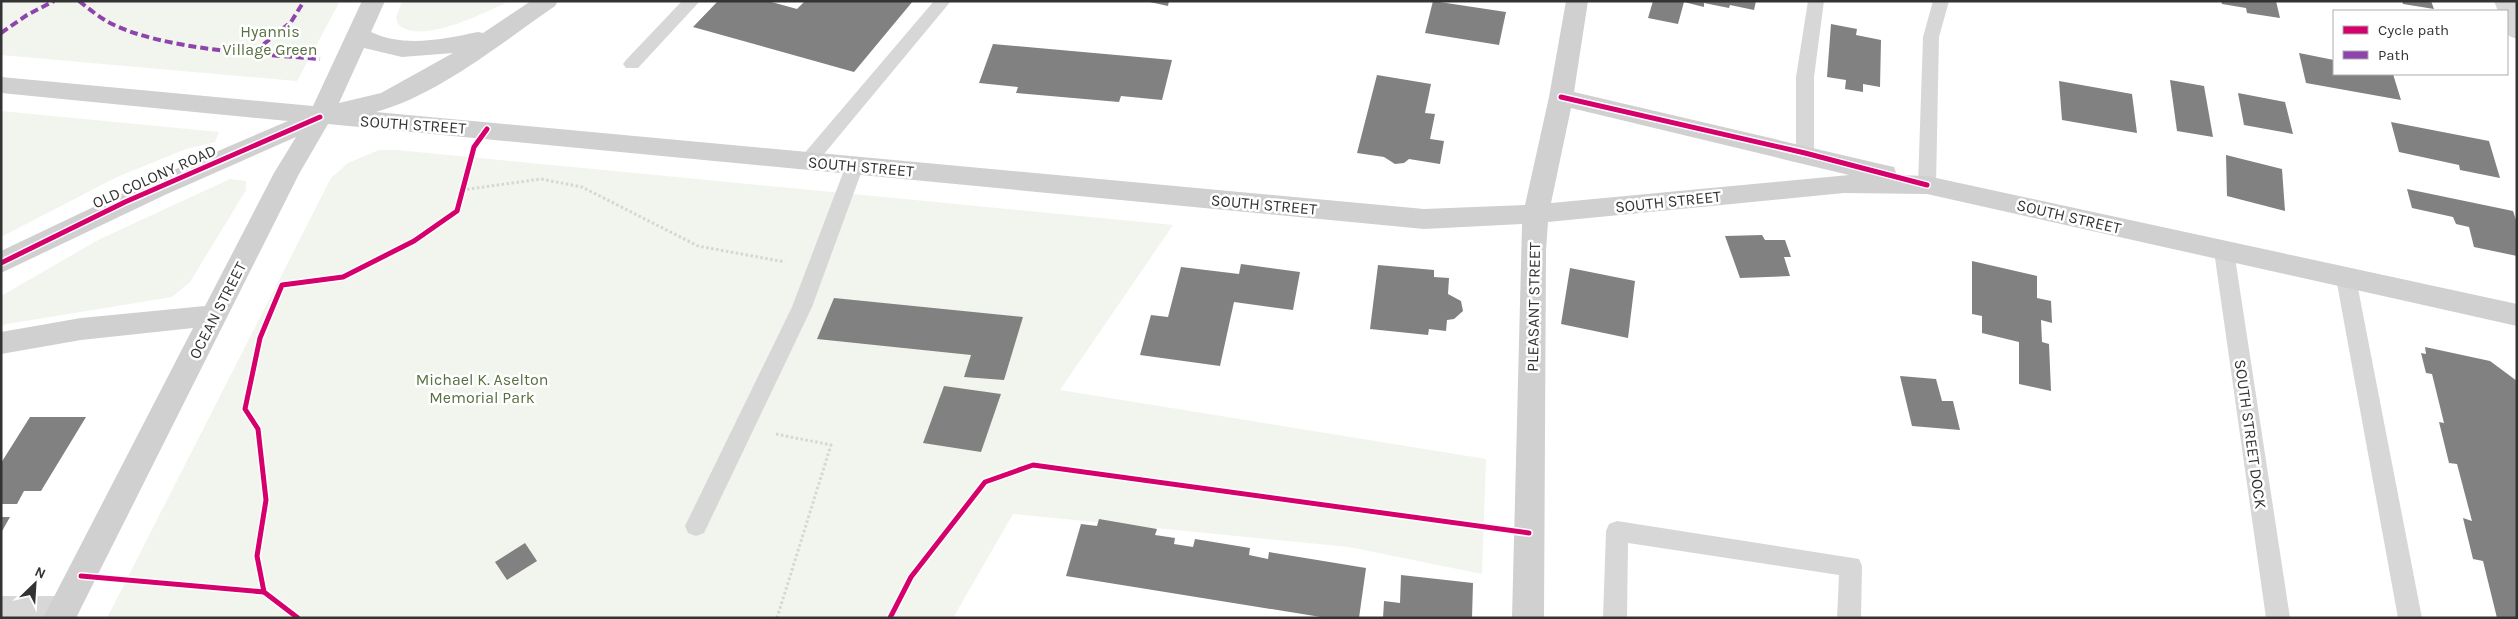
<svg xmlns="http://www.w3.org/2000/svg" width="2518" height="619" font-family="Karla,sans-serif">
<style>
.green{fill:#f1f5ed}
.building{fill:#818181}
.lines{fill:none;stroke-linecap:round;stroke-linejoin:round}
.path{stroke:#d6d6d6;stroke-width:3;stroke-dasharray:2.5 2.5;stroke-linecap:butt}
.lane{fill:#d7d7d7;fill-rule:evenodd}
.street{fill:#d7d7d7;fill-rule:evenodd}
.secondary{fill:#d0d0d0;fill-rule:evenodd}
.quiet{stroke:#8e44ad;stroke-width:4;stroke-dasharray:8 4;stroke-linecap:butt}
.cycleway-casing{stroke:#fff;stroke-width:8}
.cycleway{stroke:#d6006c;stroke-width:5}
.labels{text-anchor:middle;stroke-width:5;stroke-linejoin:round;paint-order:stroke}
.park-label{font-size:16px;fill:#56703f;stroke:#fff}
.street-label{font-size:16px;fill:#333;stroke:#fff}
</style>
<rect width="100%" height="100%" fill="#fff"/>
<g class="green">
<polygon points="1,1 340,1 297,81 1,55"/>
<path d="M 402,1 L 509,1 C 485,13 419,46 398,24 L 396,18 Z"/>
<polygon points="1,111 219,132 215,142 186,149 117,177 1,237"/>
<polygon points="379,150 397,150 1173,225 1060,390 1486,459 1482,574 1349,547 1013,514 953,618 107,618 331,178 348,163"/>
<polygon points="230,179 246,181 246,190 190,282 172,297 1,325 1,296 100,239"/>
</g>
<g class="building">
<polygon points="718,1 768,1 797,9 805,1 913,1 854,72 693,27"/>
<polygon points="1145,1 1169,1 1168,6"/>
<polygon points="1433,1 1506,12 1499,45 1425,33"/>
<polygon points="1653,1 1756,1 1754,10 1730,5 1729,8 1704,3 1704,7 1684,2 1678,24 1648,18"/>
<polygon points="2221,1 2276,1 2280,18 2247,13 2246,8 2222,4"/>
<polygon points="2402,1 2431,1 2434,9 2403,4"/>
<polygon points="1831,24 1857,29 1856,35 1881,40 1880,87 1863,84 1863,92 1845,89 1846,80 1827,77"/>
<polygon points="993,44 1172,60 1162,100 1121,96 1119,102 1016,93 1018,87 979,83"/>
<polygon points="2299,53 2334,60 2334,74 2393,74 2401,100 2306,83"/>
<polygon points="1377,75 1431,84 1425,113 1435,114 1430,139 1444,141 1440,164 1409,159 1404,163 1395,164 1384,157 1357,153"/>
<polygon points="2170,80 2204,86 2213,137 2177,131"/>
<polygon points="2059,81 2132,94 2137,133 2062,120"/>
<polygon points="2238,93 2285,102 2293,134 2244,125"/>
<polygon points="2391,122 2489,141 2500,178 2460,170 2459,165 2399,152"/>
<polygon points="2226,155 2282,169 2285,211 2227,196"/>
<polygon points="2407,189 2513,211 2517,223 2517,256 2474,247 2469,227 2456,224 2453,217 2412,208"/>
<polygon points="1762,235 1765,240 1785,240 1791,257 1784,257 1790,276 1740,278 1725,236"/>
<polygon points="1972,261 2037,276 2037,298 2051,301 2052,323 2041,320 2042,342 2049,344 2051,391 2019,384 2019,342 1982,333 1982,316 1972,314"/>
<polygon points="1241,264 1300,272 1293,310 1234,302 1220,366 1140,355 1151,315 1168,317 1181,267 1239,274"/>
<polygon points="1378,265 1434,270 1434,277 1449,278 1448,294 1461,301 1463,311 1454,319 1447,320 1446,331 1429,329 1428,335 1370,329"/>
<polygon points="1570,268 1635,281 1628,338 1561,324"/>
<polygon points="834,298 1023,317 1004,380 964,377 971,355 817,339"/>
<polygon points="2425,347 2490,361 2517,381 2517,618 2497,618 2483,561 2473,559 2463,518 2472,521 2457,464 2449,463 2439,422 2444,423 2432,374 2426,373 2421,353 2426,354"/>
<polygon points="1900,376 1936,379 1942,401 1953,401 1960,430 1912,426"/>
<polygon points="944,386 1001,394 981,452 923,443"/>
<polygon points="30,417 86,417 41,491 24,491 17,504 1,504 1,463"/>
<polygon points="1,517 10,517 1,533"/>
<polygon points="1099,519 1157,529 1155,535 1175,538 1174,544 1193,547 1195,539 1250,548 1249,555 1268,559 1269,552 1366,568 1359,618 1327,618 1066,576 1081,524 1097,526"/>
<polygon points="525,543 537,561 507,580 495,562"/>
<polygon points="1401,575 1473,583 1472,618 1383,618 1384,601 1400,603"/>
</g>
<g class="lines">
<g class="path">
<polyline points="462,190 541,179 582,187 698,246 785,262"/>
<polyline points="776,434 831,445 777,618"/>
</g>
<g class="lane">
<polygon points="682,1 700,1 638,68 626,68 623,64 626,60"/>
<polygon points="934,1 951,1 814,166 808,168 802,166 799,161 802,156"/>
<polygon points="1808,1 1824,1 1814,77 1814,153 1811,158 1805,160 1799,158 1796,153 1796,77"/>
<polygon points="1933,1 1949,1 1939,37 1936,185 1934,190 1927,192 1920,190 1918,185 1923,37"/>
<polygon points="855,158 862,160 864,165 812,307 704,533 696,536 688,533 685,526 792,307 846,165 848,160"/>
<polygon points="2224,244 2231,246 2234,251 2290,618 2266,618 2214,251 2217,246"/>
<polygon points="2346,270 2353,273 2356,278 2422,618 2398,618 2336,278 2339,273"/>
<polygon points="1617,521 1859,559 1862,566 1861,618 1837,618 1839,575 1628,543 1627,618 1603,618 1606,531 1609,524"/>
<polygon points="1,596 64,596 72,599 76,607 72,615 64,618 1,618"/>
</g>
<polygon class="street" points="2494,1 2516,1 2517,39 2509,36 2507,33 2507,11 2498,11"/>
<path class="secondary" d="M 362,1 L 385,1 L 371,32 C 405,48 443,39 478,32 L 483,33 L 531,1 L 558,1 L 555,6 C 501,43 440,94 376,112 L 1424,209 L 1525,205 L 1549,97 L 1566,1 L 1588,1 L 1574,92 L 1885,165 L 1894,167 L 1897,175 L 1927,176 L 2517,304 L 2517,326 L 1927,194 L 1844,193 L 1548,222 L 1546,251 L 1544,618 L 1512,618 L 1522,224 L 1424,229 L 328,124 L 299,174 L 76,618 L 43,618 L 193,328 L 81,340 L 1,354 L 1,332 L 81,318 L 205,306 L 274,173 L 296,137 L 167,194 L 1,273 L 1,251 L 148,181 L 288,121 L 1,93 L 1,77 L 313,106 ZM 364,48 L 402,57 L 453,53 L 381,93 L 339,103 ZM 1571,108 L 1849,175 L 1551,203 Z"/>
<g class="quiet">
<path d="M 79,1 C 89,9 99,17 110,23 C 163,50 260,54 320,59"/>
<polyline points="1,33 27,15 54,1"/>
<polyline points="254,52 291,22 304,1"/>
</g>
<defs>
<g id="cycleway">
<polyline points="1561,97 1805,153 1927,185"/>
<polyline points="1,263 125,202 320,117"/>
<polyline points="81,576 264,592"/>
<polyline points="298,618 264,592 257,556 266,500 258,429 245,409 260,338 282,285 343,277 414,241 457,211 474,147 487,129"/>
<polyline points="890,618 911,577 985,482 1033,465 1529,533"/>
</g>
</defs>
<use href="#cycleway" class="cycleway-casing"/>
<use href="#cycleway" class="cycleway"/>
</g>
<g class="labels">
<g class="park-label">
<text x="270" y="37">Hyannis<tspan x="270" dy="18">Village Green</tspan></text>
<text x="482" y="385">Michael K. Aselton<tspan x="482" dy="18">Memorial Park</tspan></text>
</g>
<g class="street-label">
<text transform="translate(413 124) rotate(4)" y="6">SOUTH STREET</text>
<text transform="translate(861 166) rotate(5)" y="6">SOUTH STREET</text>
<text transform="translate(154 176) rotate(-24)" y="6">OLD COLONY ROAD</text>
<text transform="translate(1668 201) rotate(-6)" y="6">SOUTH STREET</text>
<text transform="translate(1264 204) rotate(5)" y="6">SOUTH STREET</text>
<text transform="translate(2069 216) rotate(13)" y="6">SOUTH STREET</text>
<text transform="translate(1533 307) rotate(-89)" y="6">PLEASANT STREET</text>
<text transform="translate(217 310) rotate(-63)" y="6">OCEAN STREET</text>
<text transform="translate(2251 434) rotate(82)" y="6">SOUTH STREET DOCK</text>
</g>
</g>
<rect width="2518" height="619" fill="none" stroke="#333333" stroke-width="5"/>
<rect x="2333" y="10" width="175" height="65" fill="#ffffff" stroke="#adadad"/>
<rect x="2343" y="26" width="25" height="8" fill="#d6006c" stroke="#adadad"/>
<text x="2378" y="35" font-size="15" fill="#333333">Cycle path</text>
<rect x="2343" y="51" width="25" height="8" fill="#8e44ad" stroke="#adadad"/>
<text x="2378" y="60" font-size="15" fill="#333333">Path</text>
<g transform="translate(35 584) rotate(25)" stroke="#ffffff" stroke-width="4" paint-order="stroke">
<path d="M0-4L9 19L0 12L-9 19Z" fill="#333333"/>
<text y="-8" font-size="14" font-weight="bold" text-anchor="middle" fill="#333333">N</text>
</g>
</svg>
